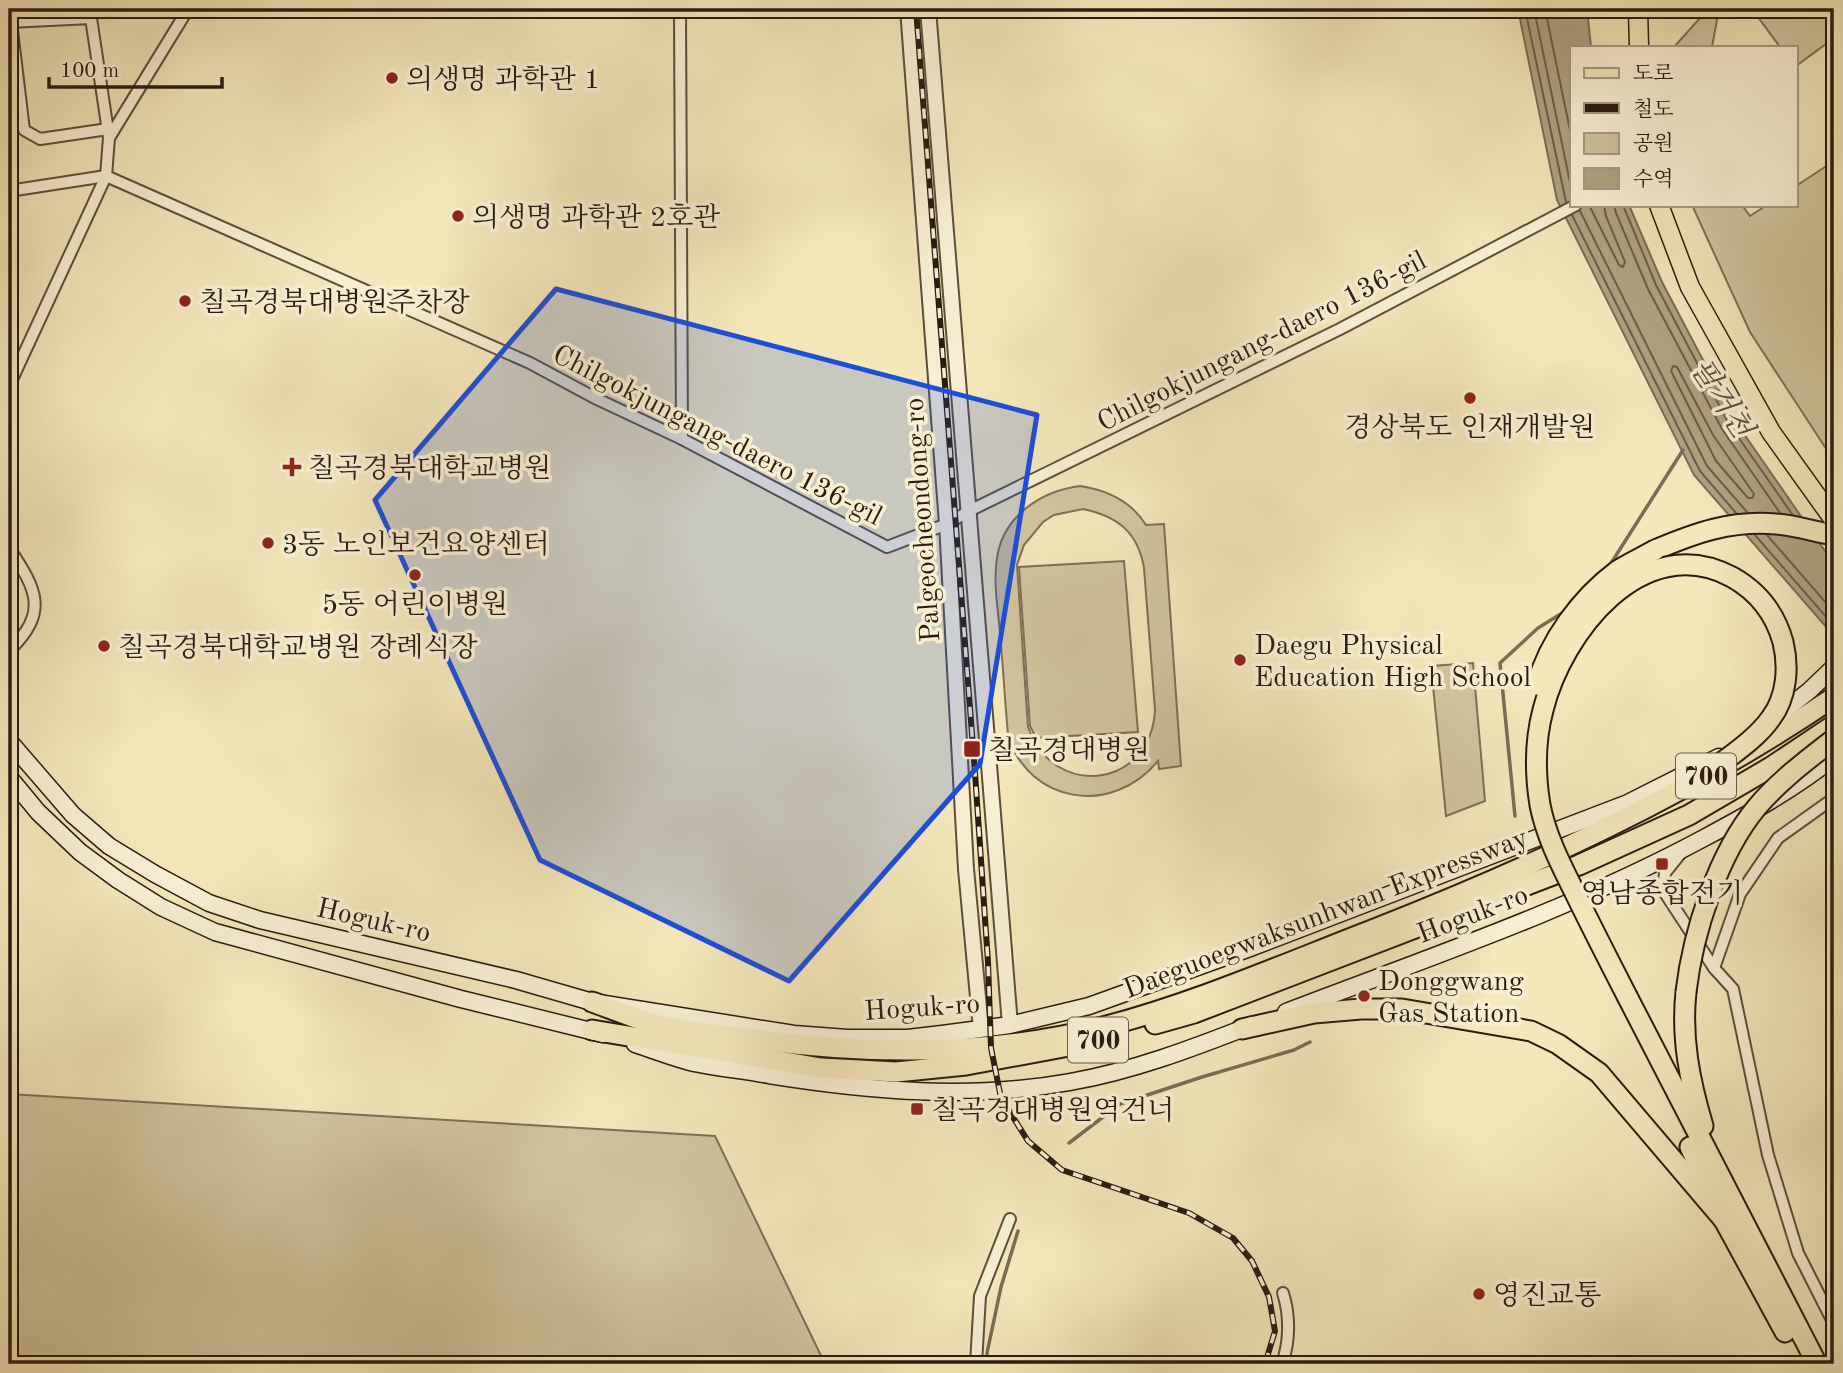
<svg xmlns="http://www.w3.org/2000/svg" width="1843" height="1373" font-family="'Old Standard TT','Noto Serif KR',serif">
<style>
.green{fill:#d2c49d;stroke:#7e7056;stroke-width:2;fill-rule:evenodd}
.water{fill:#b0a280;stroke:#7b6c53;stroke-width:2}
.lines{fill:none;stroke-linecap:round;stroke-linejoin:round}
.shore{stroke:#6e5e48;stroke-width:2}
.stream{stroke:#7b6c53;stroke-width:3.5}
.minor-casing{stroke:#5d4e3a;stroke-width:14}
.tertiary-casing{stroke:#5d4e3a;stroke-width:18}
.secondary-casing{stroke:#2b1b0f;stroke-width:19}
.primary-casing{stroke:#2b1b0f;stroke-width:21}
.motorway-casing{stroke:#2b1b0f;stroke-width:23}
.minor{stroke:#f8efd2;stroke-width:10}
.tertiary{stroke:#f8efd2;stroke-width:14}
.secondary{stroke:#f8efd2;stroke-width:16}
.primary{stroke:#f4e7ba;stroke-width:18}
.motorway{stroke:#f4e7ba;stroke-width:19}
.rail-casing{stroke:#2b1b0f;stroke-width:6}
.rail{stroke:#f8efd2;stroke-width:3.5;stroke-dasharray:10;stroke-linecap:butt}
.motorway-bridge-casing{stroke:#2b1b0f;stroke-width:23;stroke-linecap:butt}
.motorway-bridge{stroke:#f4e7ba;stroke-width:19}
.marked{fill:#1d4ed8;fill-opacity:0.2;stroke:#1d4ed8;stroke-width:5;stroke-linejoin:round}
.poi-dot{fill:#8f2418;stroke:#f8efd2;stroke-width:2.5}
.labels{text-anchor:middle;stroke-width:7;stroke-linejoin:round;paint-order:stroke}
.shield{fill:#f8efd2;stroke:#685b4a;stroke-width:2}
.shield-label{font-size:26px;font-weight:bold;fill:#2b1b0f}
.poi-label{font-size:28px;fill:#2b1b0f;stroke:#f8efd2;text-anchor:start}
.street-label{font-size:28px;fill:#2b1b0f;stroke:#f8efd2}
.water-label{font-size:30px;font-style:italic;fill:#60513c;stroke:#f8efd2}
</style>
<rect width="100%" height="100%" fill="#f4e7ba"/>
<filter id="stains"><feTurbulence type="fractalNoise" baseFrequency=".00286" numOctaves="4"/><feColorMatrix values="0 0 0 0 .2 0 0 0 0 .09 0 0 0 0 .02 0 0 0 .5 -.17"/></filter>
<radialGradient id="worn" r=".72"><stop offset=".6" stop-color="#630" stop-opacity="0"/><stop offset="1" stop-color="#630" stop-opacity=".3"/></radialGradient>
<g class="green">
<polygon points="1708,9 1719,9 1712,47 1674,47"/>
<polygon points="1752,9 1834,9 1834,38 1796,66 1796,47 1780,47"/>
<polygon points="1834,161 1834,461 1750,332 1692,205 1742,205 1750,216 1767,205 1796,205 1796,186"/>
<path d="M 1080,486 C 1107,490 1131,501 1146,525 L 1164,524 L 1181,766 L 1159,769 L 1158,761 C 1113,816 1029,805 1008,735 C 1005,701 1003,667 1000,633 C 998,609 993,582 997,558 C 1003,516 1041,491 1080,486 ZM 1083,509 C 1117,516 1138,532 1144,568 L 1155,710 C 1151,789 1053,800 1028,727 L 1017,565 L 1024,545 L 1043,522 L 1054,515 Z"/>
<polygon points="1124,561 1138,732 1036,738 1030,726 1019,567"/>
<polygon points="1473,663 1485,801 1446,816 1431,666"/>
<polygon points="9,1094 715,1136 825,1364 9,1364"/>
</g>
<polygon class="water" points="1518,9 1587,9 1591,47 1572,47 1572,205 1629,205 1662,282 1735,421 1834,564 1834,636 1694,475 1557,200"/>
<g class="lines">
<g class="shore">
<polyline points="1525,9 1566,202"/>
<polyline points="1534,9 1572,192"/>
<polyline points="1545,9 1572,140"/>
<polyline points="1589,205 1619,265 1623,267 1625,262 1606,216 1604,205"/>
<polyline points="1614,205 1616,213 1648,289 1722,429 1780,513"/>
<polyline points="1623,205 1656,285 1729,424 1792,514"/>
<polyline points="1580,211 1707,466 1747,512"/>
<polyline points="1572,215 1700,471 1736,513"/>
<polygon points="1673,366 1677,367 1713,435 1754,494 1752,498 1748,498 1716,461 1671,371"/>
<polyline points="1755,535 1834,626"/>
<polyline points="1767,535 1834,612"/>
</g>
<g class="stream">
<polyline points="1608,568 1683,450"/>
<polyline points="1515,816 1500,663 1538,628 1567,610"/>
<polyline points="1069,1143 1120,1104 1202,1077 1294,1050 1310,1042"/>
<polyline points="987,1364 987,1353 1001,1287 1018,1231"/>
</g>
<defs>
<g id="minor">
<polyline points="680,9 682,439"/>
<polyline points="9,22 91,18 109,138 106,176 9,386"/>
<polyline points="11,22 24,130 40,139 108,129"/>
<polyline points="109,138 188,9"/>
<polyline points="9,191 106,176 530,363 597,399 682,439 887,547 947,524 969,511 1340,329 1576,205"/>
<path d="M 9,548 C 37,590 49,612 9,651"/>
<polyline points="1616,887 1642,883 1663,890 1714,968 1733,989 1768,1155 1798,1253 1834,1324"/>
<polyline points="1663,890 1665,873 1681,853"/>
<polyline points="1714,968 1740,894 1778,838 1834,798"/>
<polyline points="976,1364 980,1296 1010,1219"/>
<path d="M 1282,1364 C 1290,1341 1290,1315 1283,1293"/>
</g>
<g id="tertiary">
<polyline points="908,9 947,524 966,869 981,1029"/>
<polyline points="928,9 1010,1025"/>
</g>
<g id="secondary">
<polyline points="1772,720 1809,691 1834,667"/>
<polyline points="9,741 73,815 109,846 155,874 209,903 260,920 516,980 592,1002 794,1034 847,1038 908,1038 942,1034 1010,1025 1089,1006 1250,948 1628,803 1719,757"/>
<polyline points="9,777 38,812 80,852 118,880 161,907 215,932 461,999 603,1034"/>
<path d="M 1286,1012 C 1427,958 1570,910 1704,838 C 1749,814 1794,789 1834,757"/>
<path d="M 635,1044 C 653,1050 671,1057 690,1062 C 716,1068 743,1070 769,1075 C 869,1091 970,1100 1070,1082 C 1133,1071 1193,1048 1252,1025"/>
</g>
<g id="primary">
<polyline points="1638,9 1639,47"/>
<polyline points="1659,205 1690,287 1771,432 1834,520"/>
</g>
<g id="motorway">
<path d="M 1655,550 C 1695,533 1731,520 1776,524 C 1795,525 1815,532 1834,535"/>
<path d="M 1686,992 C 1681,1039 1690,1082 1703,1126"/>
<polyline points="1628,998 1817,1364"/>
<path d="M 592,1002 C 615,1010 638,1020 661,1026 C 686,1032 714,1034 740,1037 C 860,1055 984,1057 1103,1027 C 1195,1003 1284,964 1372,930 C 1533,867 1691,794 1834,697"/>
<polyline points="1155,1024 1194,1013 1579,865 1689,815 1771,767 1834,725"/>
<polyline points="1242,1029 1314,1013 1361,1009 1402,1009 1531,1031 1558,1044 1599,1073 1724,1220"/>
<polyline points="592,1030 821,1068 896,1072 966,1065 1069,1046"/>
<polyline points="1690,1147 1724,1220 1785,1332"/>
</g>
</defs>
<use href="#minor" class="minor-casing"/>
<use href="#tertiary" class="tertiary-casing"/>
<use href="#secondary" class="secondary-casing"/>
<use href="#primary" class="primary-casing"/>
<use href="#motorway" class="motorway-casing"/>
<use href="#minor" class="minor"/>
<use href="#tertiary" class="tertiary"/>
<use href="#secondary" class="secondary"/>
<use href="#primary" class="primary"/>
<use href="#motorway" class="motorway"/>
<defs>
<polyline id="rail" points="916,9 975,773 988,962 991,1048 1001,1098 1028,1141 1062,1170 1189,1213 1233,1238 1252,1261 1269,1297 1275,1331 1265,1364"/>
</defs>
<use href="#rail" class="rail-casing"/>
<use href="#rail" class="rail"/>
<defs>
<g id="motorway-bridge">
<path d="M 1537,685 C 1549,641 1581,598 1617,571 C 1629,563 1643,557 1655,550"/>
<path d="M 1686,992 C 1693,932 1718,854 1757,807 C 1780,780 1807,760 1834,739"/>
<path d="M 1628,998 C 1610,963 1592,928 1575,893 C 1561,865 1546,836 1540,805 C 1535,774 1535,740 1543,710 C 1562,633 1642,529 1732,577 C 1757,591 1775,613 1783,642 C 1789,667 1787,697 1771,718 C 1755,741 1725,759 1703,777"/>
</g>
</defs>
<use href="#motorway-bridge" class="motorway-bridge-casing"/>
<use href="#motorway-bridge" class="motorway-bridge"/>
</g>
<path class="marked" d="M 556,289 L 1037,415 L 980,764 L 789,981 L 540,860 L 375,500 Z"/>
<g class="poi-dot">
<circle cx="392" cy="78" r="7"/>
<circle cx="458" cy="216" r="7"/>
<circle cx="185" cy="301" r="7"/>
<circle cx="1470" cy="398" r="7"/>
<path d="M288.5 456.5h7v7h7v7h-7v7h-7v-7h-7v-7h7z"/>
<circle cx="268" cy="543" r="7"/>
<circle cx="415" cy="575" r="7"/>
<circle cx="104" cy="646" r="7"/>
<circle cx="1240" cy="660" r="7"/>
<rect x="963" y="740" width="18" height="18" rx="3.5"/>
<rect x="1655" y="857" width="14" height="14" rx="3.5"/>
<circle cx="1364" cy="996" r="7"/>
<rect x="910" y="1102" width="14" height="14" rx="3.5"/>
<circle cx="1479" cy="1294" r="7"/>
</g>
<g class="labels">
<g class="shield">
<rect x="1676" y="753.5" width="60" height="45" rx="5"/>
<rect x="1068" y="1017.5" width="60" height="45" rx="5"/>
</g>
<g class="shield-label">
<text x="1706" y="785">700</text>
<text x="1098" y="1049">700</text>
</g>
<g class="poi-label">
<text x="406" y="88">의생명 과학관 1</text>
<text x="472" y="226">의생명 과학관 2호관</text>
<text x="199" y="311">칠곡경북대병원주차장</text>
<text x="1470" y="436" text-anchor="middle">경상북도 인재개발원</text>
<text x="308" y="477">칠곡경북대학교병원</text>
<text x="282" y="553">3동 노인보건요양센터</text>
<text x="415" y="613" text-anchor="middle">5동 어린이병원</text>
<text x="1254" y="654">Daegu Physical<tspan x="1254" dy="32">Education High School</tspan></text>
<text x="118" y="656">칠곡경북대학교병원 장례식장</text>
<text x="988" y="759">칠곡경대병원</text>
<text x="1662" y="902" text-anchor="middle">영남종합전기</text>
<text x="1378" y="990">Donggwang<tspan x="1378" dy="32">Gas Station</tspan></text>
<text x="931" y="1119">칠곡경대병원역건너</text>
<text x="1493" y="1304">영진교통</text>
</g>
<g class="street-label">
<text transform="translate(1261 340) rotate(-27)" y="10">Chilgokjungang-daero 136-gil</text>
<text transform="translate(718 434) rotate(27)" y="10">Chilgokjungang-daero 136-gil</text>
<text transform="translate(921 520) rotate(-94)" y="10">Palgeocheondong-ro</text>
<text transform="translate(1325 912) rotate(-21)" y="10">Daeguoegwaksunhwan Expressway</text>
<text transform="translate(1472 913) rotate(-21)" y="10">Hoguk-ro</text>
<text transform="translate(374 919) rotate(13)" y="10">Hoguk-ro</text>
<text transform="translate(922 1006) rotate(-4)" y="10">Hoguk-ro</text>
</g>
<g class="water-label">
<text transform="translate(1722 398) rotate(57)" y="10">팔거천</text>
</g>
</g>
<rect width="1843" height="1373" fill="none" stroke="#f4e7ba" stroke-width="35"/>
<rect x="10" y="10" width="1822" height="1352" fill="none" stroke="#2b1b0f" stroke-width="3.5"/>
<rect x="18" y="18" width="1808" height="1338" fill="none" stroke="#2b1b0f" stroke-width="2"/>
<rect x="1570" y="46" width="228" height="161" fill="#f8efd2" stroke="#a69a84" stroke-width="2"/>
<rect x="1584" y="68" width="35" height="10" fill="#f4e7ba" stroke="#a69a84" stroke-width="2"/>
<text x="1633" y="80" font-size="21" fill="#2b1b0f">도로</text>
<rect x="1584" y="103" width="35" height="10" fill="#2b1b0f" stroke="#a69a84" stroke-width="2"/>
<text x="1633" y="116" font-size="21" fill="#2b1b0f">철도</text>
<rect x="1584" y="133" width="35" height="21" fill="#d2c49d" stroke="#a69a84" stroke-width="2"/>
<text x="1633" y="150" font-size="21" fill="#2b1b0f">공원</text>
<rect x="1584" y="168" width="35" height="21" fill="#b0a280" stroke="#a69a84" stroke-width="2"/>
<text x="1633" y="186" font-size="21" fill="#2b1b0f">수역</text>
<path d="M49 77v10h173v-10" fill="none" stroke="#2b1b0f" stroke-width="3.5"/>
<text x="60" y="77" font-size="21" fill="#2b1b0f" stroke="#f8efd2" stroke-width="5" paint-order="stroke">100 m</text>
<rect width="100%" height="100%" filter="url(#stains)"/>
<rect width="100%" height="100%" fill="url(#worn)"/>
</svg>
